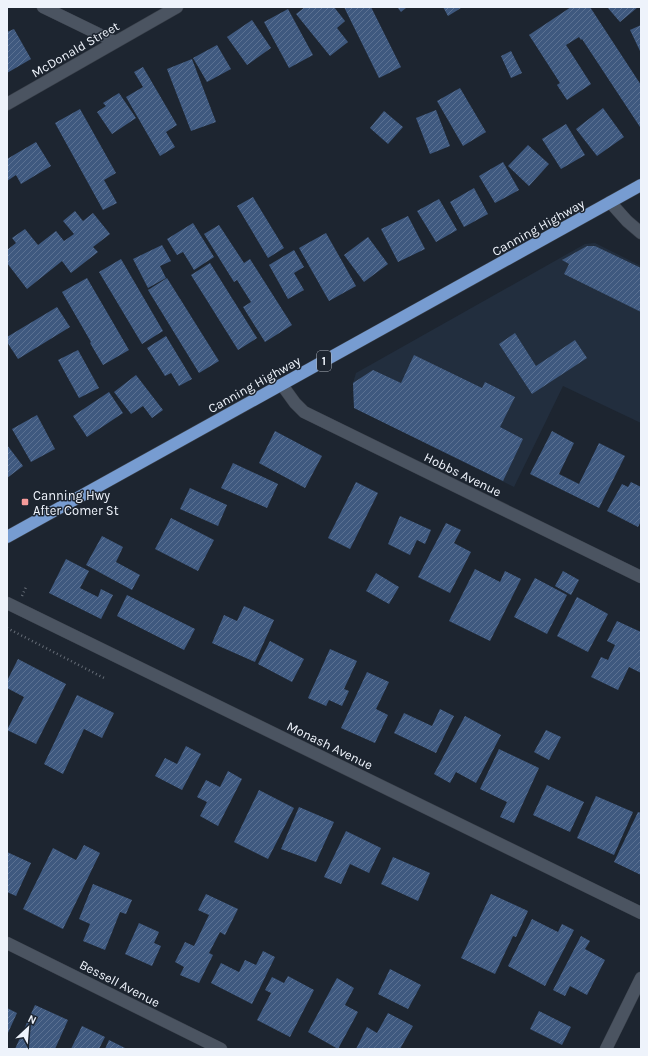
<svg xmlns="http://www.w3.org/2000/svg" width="648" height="1056" font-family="Karla,sans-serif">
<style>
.built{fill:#222e3e}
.building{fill:url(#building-hatch)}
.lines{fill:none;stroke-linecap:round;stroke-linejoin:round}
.minor-casing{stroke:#3a404a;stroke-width:13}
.trunk-casing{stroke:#3a404a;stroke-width:13}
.path{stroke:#656c76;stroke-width:2.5;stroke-dasharray:1 3;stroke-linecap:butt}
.minor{stroke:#4b5461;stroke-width:12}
.trunk{stroke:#779cd1;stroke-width:12}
.poi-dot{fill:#f59b9a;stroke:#1d2530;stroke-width:1.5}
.labels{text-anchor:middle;stroke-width:3;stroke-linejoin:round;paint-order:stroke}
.shield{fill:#1d2530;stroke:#afb5be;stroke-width:1}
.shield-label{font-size:12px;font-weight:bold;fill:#eef3fb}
.street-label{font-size:13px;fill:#eef3fb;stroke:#1d2530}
.poi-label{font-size:13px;fill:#eef3fb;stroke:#1d2530;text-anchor:start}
</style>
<defs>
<pattern id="building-hatch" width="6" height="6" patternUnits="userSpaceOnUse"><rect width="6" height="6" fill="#3f597f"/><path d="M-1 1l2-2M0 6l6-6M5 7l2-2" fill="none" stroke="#5b7192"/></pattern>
</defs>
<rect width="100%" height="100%" fill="#1d2530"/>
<polygon class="built" points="595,243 641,266 641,423 563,386 514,487 354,408 353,383 356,373 585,244"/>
<g class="building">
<polygon points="305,7 334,7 345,21 337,28 348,42 330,56 296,14"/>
<polygon points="344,7 371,7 401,67 379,78"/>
<polygon points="397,7 407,7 401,12"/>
<polygon points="443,7 460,7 461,8 448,16"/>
<polygon points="571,7 590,7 641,85 641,126 640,127 582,39 581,40 579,37 566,45 591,84 567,100 557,85 560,83 529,35"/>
<polygon points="607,7 638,7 620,22"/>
<polygon points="288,9 313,55 289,68 264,22"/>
<polygon points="252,20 271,48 247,65 227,37"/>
<polygon points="641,25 641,53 630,30"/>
<polygon points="14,29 31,59 7,73 7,32"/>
<polygon points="217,45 231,69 207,82 193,58"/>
<polygon points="511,51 522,73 511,78 501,56"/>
<polygon points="192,59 216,122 191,131 167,69"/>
<polygon points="143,67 177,125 166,132 175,147 160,156 126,97 143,87 134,72"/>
<polygon points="460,88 486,132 463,146 437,101"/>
<polygon points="119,93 136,118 112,134 97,112 106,106 103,103"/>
<polygon points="603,108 624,137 597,156 576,129"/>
<polygon points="80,109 116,173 104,180 117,203 103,210 55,123"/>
<polygon points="436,110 450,146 430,154 416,118"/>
<polygon points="384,111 403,127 388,144 370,128"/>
<polygon points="566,124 585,155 561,169 542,139"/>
<polygon points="36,142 51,166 21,184 16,175 7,181 7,159"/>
<polygon points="528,145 549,164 529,186 508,166"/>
<polygon points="503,162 519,190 495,203 479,176"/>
<polygon points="474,188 488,214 464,227 450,202"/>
<polygon points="253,197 284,248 268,258 237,206"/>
<polygon points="439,199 457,230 436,242 417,211"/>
<polygon points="75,211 83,221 93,213 110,234 93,247 98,252 71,273 62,261 27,289 7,263 7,250 16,243 12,238 25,229 38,245 56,231 64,241 74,234 63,221"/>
<polygon points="408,216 425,249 398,262 381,229"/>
<polygon points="193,223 214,257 194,270 183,252 177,255 167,239"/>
<polygon points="219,225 244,263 250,259 292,325 265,342 243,307 251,302 237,280 234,282 204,234"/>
<polygon points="326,233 356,286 329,301 299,248"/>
<polygon points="368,237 388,264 364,282 344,255"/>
<polygon points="162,245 171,261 160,266 166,278 148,288 133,259"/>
<polygon points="587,246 595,246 641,268 641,312 564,274 569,264 562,260"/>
<polygon points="294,250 304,267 294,273 304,290 288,299 269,265"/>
<polygon points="121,259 163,331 142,344 99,272"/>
<polygon points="210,263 257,338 238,350 191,275"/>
<polygon points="87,278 129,350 103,365 90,343 91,342 62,292"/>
<polygon points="167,278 219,361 199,373 148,290"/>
<polygon points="57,307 70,327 18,359 7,342 7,337"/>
<polygon points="515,333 536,366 575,340 587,358 532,394 499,344"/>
<polygon points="166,336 192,379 179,386 171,373 165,376 147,348"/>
<polygon points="78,350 99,388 79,398 58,360"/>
<polygon points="414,355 482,388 485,382 515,397 500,427 523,439 503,481 354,408 353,383 373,370 401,383"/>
<polygon points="136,375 163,410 152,418 143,406 131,414 114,392"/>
<polygon points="109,392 123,413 87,437 73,416"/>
<polygon points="37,415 55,449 31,462 12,429"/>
<polygon points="275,431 322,456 305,488 259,463"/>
<polygon points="552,431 574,443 559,474 579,484 599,443 625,456 599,508 530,474"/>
<polygon points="7,445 23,466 7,478"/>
<polygon points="233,463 278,484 267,508 221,488"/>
<polygon points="356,482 378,493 350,549 328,538"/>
<polygon points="631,482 641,487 641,521 638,527 607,511 622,484 628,487"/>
<polygon points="190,488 227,505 218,526 180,509"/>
<polygon points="400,516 431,530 425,544 417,540 410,555 388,544"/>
<polygon points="171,518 214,540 198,571 155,549"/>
<polygon points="446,523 461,530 454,543 471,552 450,593 418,577"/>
<polygon points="102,536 123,547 116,562 140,575 132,590 86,565"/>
<polygon points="66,559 89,571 80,588 98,597 101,589 113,595 101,619 49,593"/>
<polygon points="475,569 500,582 505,571 521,579 490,641 449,621"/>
<polygon points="563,571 579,580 571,595 555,586"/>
<polygon points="376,573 399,587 389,604 366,591"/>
<polygon points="535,578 567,595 547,634 514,617"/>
<polygon points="127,595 195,629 184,650 117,616"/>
<polygon points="577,597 608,614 588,652 557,636"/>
<polygon points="244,606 274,620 255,662 212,643 224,615 237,621"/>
<polygon points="617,621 641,632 641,673 629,667 618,690 591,677 601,657 608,660 615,645 607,641"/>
<polygon points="270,641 304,659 292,682 258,664"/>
<polygon points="330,649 357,661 344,689 349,691 342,706 329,700 326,706 308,698"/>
<polygon points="18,659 66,684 36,744 7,730 24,697 7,688 7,681"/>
<polygon points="367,672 389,682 376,709 388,715 375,743 341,728"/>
<polygon points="77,695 114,713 102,738 84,729 63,774 44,764"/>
<polygon points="440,709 454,716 436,753 394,733 404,713 432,726"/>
<polygon points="465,716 501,735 476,783 456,772 450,783 434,774"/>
<polygon points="546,730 561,737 549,760 534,752"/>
<polygon points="186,746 201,754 182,790 155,776 165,758 177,764"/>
<polygon points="499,749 539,768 514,823 500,817 507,802 480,789"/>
<polygon points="228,771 242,779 218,826 200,816 207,802 197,797 206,780 220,787"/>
<polygon points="547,785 584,802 570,832 533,815"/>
<polygon points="259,790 294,808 268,859 234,842"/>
<polygon points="596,796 633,812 614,855 577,838"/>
<polygon points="299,807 334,822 316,862 281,849"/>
<polygon points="638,812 641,813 641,875 614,862"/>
<polygon points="346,831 381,848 369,873 350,864 341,884 324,877"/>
<polygon points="84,845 100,853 63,929 23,909 53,848 76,860"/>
<polygon points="7,852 31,863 16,896 7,892"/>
<polygon points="393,857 430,873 418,901 381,884"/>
<polygon points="93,884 132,900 126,914 120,912 105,950 83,941 90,924 79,919"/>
<polygon points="206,894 238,909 225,935 220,932 209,953 213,955 199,983 180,975 184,967 175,962 185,942 194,946 209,915 198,910"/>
<polygon points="491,894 528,911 516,937 513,936 495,974 461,958"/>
<polygon points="532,919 558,932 562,924 574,930 545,986 508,966"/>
<polygon points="139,923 159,932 154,943 161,946 152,966 125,954"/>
<polygon points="581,936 590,941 585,949 605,960 587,995 570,986 565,996 553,990"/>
<polygon points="263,951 275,957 252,1004 211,983 221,963 239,972 245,960 256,965"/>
<polygon points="390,969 421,985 408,1009 378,994"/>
<polygon points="288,976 314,990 290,1037 257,1020 271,993 265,990 272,977 284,983"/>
<polygon points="337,978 354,988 345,1005 358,1012 338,1049 308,1032"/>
<polygon points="35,1005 68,1020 55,1049 15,1049"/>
<polygon points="7,1008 17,1013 7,1035"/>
<polygon points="539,1011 571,1027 562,1045 530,1029"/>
<polygon points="388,1013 413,1026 400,1049 356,1049 367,1027 377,1033"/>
<polygon points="82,1026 105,1037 99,1049 71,1049"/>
<polygon points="109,1040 127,1049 105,1049"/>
</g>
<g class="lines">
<defs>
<g id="minor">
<polyline points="43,7 115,42"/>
<polyline points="7,104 177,7"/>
<polyline points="610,202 627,221 641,233"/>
<polyline points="282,385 295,403 304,412 641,577"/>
<polyline points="7,603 641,913"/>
<polyline points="7,943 221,1049"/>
<polyline points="606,1049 641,978"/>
</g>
<polyline id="trunk" points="7,537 641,185"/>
</defs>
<use href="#minor" class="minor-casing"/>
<use href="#trunk" class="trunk-casing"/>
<g class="path">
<polyline points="22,596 26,587"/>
<polyline points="7,628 104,678"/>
</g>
<use href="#minor" class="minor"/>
<use href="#trunk" class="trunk"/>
</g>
<rect class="poi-dot" x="21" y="498" width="8" height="8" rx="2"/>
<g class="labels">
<rect class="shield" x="317" y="351" width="14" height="20" rx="3"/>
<g class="shield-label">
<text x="324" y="365">1</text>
</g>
<g class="street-label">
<text transform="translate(75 49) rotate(-30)" y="5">McDonald Street</text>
<text transform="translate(538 227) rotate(-29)" y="5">Canning Highway</text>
<text transform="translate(254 384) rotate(-29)" y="5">Canning Highway</text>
<text transform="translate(463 474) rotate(26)" y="5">Hobbs Avenue</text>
<text transform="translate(330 745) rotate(26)" y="5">Monash Avenue</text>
<text transform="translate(120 983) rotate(27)" y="5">Bessell Avenue</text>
</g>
<g class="poi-label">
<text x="33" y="500">Canning Hwy<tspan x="33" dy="15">After Comer St</tspan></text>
</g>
</g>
<rect width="648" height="1056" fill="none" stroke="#eef3fb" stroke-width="16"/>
<g transform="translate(28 1028) rotate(26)" stroke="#1d2530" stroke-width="3" paint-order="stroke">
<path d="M0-3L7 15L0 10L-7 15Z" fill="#eef3fb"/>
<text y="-6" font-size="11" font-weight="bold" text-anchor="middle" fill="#eef3fb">N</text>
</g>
</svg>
